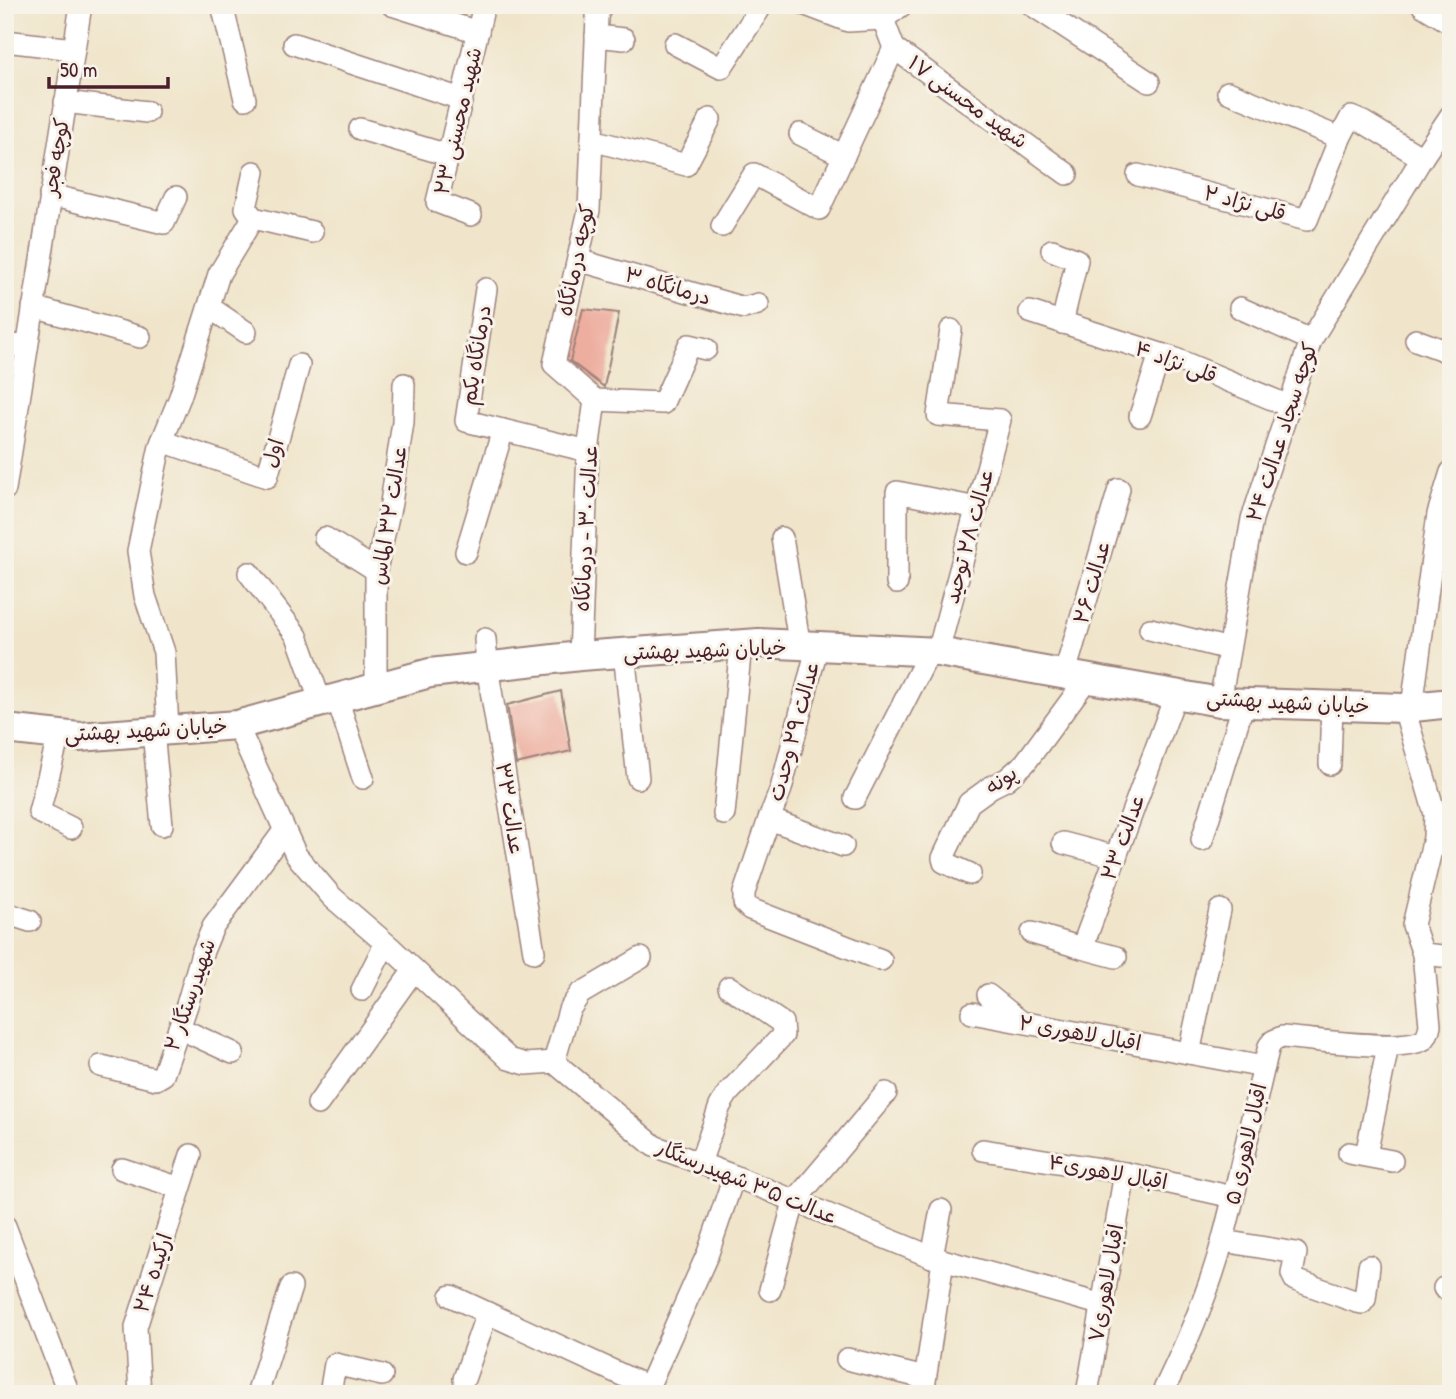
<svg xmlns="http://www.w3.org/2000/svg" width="1456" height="1399" font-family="'Patrick Hand','Playpen Sans Arabic',sans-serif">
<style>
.building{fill:#edad9f}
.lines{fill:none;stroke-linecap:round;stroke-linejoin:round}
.minor-casing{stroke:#9d827b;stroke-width:24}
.major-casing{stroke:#9d827b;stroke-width:32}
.minor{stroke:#fff;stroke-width:21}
.major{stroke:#fff;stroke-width:28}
.labels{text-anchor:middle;stroke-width:6;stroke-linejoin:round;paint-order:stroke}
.street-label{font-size:21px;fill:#4a1f2b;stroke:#f7f3e8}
</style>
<rect width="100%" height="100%" fill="#f7f3e8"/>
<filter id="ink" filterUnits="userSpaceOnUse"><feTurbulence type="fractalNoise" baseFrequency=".0143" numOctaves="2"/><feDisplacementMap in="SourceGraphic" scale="14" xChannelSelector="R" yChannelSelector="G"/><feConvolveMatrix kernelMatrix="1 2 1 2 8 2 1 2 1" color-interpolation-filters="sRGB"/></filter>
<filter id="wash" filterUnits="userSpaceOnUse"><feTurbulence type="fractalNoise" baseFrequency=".00686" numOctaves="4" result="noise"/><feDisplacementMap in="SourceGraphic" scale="28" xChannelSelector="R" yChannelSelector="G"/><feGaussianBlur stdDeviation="1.57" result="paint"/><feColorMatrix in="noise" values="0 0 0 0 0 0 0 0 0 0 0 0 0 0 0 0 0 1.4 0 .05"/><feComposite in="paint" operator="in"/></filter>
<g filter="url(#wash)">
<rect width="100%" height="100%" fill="#f0e5cb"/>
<g id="blocks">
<g class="building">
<polygon points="583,309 619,313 604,387 570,361"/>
<polygon points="561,691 571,751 516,764 507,705"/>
</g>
</g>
</g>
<g filter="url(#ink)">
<use href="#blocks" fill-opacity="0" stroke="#9d827b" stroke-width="2"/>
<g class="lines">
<defs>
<g id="minor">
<polyline points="222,5 245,99"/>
<polyline points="392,5 478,32"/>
<polyline points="806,5 848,21 883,19"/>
<polyline points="1032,5 1149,82"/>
<polyline points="1423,6 1451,23"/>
<polyline points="883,19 894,48 1067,174"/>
<polyline points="883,19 902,5"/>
<polyline points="596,36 624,39"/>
<polyline points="5,41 74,49"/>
<polyline points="294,44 461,99"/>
<polyline points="675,44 721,68 762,5"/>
<polyline points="1228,92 1340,138"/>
<polyline points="65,102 147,112"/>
<polyline points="360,129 448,155"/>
<polyline points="800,134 844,156"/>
<polyline points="592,140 686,165 710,119"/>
<polyline points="254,172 246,208 253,218 312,232"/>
<polyline points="1138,175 1307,220 1340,138 1351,117 1363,122 1422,158"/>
<polyline points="50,195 164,223 176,197"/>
<polyline points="471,215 437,202 484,5"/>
<polyline points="722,226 754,174 819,209 894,48"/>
<polyline points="1052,250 1077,260 1062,323"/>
<polyline points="578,260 744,308 758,304"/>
<polyline points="486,289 466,421 588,451"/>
<polyline points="33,307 140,337"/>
<polyline points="209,307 246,332"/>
<polyline points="1240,308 1311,340"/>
<polyline points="1030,312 1173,358 1289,406"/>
<polyline points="1416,340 1451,353"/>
<polyline points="5,344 27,347"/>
<polyline points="595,400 554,364 589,210 597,17 601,5"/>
<polyline points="595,400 663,403 689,345 706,349"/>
<polyline points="1140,416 1160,354"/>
<polyline points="162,441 267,477 299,365"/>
<polyline points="5,489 81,5"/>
<polyline points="325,538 376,570"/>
<polyline points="782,538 800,647"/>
<polyline points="466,552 503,430"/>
<polyline points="249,573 297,636 321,703"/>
<polyline points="897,583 897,492 977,508"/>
<polyline points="1150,629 1229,649"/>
<polyline points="485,639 487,666 534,952"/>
<polyline points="817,648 781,789 769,819 843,846"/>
<polyline points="938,652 1000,420 938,415 951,330"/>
<polyline points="624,653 638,778"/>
<polyline points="580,656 588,451 595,400"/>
<polyline points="1064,676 1119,489"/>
<polyline points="376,687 376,570 391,503 403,422 404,384"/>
<polyline points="337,698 363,778"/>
<polyline points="1220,702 1252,519 1311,340 1422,158 1451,115"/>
<polyline points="1412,707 1438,514 1451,472"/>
<polyline points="237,725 296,855 332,897 390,947 509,1059 526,1064 554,1062 654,1146 734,1176 932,1257 1103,1305"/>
<polyline points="168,729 164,652 145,596 138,551 160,446 180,397 219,274 253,218"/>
<polyline points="153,731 162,825"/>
<polyline points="59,735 39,812 71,828"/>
<polyline points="1330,764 1332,705"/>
<polyline points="855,798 929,653"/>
<polyline points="724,814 741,645"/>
<polyline points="769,819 744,893 744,903 750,909 881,960"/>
<polyline points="1202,840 1244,702"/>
<polyline points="1063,843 1116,857"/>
<polyline points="970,874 944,862 943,858 969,803 991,787 1007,779 1025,763 1087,679"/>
<polyline points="5,913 30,921"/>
<polyline points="1032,933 1082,948"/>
<polyline points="1423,954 1451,957"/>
<polyline points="1116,957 1082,948 1176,694"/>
<polyline points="362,990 385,944"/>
<polyline points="988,995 1020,1021"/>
<polyline points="972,1013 1264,1067"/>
<polyline points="179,1028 233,1053"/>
<polyline points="1189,1053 1220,910"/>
<polyline points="554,1062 569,1010 580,994 641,958"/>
<polyline points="101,1066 156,1079 163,1075 187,1005 202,953 213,927 284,831"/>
<polyline points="318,1104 414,970"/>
<polyline points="983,1150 1125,1173 1233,1197"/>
<polyline points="1349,1153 1392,1161"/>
<polyline points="1366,1155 1388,1046"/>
<polyline points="700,1163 720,1106 728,1093 783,1035 782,1023 729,987"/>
<polyline points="122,1169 180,1188"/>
<polyline points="5,1226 69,1394"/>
<polyline points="1223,1241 1296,1253 1292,1274 1295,1280 1357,1302 1362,1303 1365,1299 1369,1266"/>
<polyline points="932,1257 941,1210"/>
<polyline points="1444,1288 1451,1292"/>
<polyline points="770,1290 794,1202 886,1093"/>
<polyline points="451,1296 648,1387"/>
<polyline points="847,1359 925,1378"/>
<polyline points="464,1379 487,1313"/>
<polyline points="140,1394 136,1327 191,1155"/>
<polyline points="257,1394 291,1287"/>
<polyline points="330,1394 335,1364 382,1375"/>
<polyline points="645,1394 708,1253 734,1176"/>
<polyline points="923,1394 943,1261"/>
<polyline points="1087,1394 1125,1173"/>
<path d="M 1162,1394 C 1186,1345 1209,1293 1223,1239 C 1240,1175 1253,1110 1269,1046 L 1273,1041 L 1282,1037 C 1310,1039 1403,1053 1424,1039 C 1428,1035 1429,1030 1430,1025 L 1423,954 L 1413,925 L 1434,838 L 1435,814 L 1404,708"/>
</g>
<polyline id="major" points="5,729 79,737 237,725 430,673 580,656 759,643 938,652 1220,702 1404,708 1451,703"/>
</defs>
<use href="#minor" class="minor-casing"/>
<use href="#major" class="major-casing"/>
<use href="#minor" class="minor"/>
<use href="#major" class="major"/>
</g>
</g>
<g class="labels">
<g class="street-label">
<text transform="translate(968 102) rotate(36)" y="7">شهید محسنی ۱۷</text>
<text transform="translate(458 121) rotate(-77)" y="7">شهید محسنی ۲۳</text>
<text transform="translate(56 157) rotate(-81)" y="7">کوچه فجر</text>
<text transform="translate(1245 203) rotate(15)" y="7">قلی نژاد ۲</text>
<text transform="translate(576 260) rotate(-78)" y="7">کوچه درمانگاه</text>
<text transform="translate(668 286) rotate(16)" y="7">درمانگاه ۳</text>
<text transform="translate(476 355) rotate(-81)" y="7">درمانگاه یکم</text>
<text transform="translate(1176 362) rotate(20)" y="7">قلی نژاد ۴</text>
<text transform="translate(1282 432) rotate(-72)" y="7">کوچه سجاد عدالت ۲۴</text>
<text transform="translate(273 453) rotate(-73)" y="7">اول</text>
<text transform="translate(389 515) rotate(-81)" y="7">عدالت ۳۲ الماس</text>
<text transform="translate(586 528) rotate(-87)" y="7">عدالت ۳۰ - درمانگاه</text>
<text transform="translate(969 536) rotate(-75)" y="7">عدالت ۲۸ توحید</text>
<text transform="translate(1092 582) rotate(-74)" y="7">عدالت ۲۶</text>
<text transform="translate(705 650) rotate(-2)" y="7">خیابان شهید بهشتی</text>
<text transform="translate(1288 702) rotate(3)" y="7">خیابان شهید بهشتی</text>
<text transform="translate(146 730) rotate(-3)" y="7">خیابان شهید بهشتی</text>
<text transform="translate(794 731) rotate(-75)" y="7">عدالت ۲۹ وحدت</text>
<text transform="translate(1001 780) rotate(-34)" y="7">پونه</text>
<text transform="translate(510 809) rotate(81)" y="7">عدالت ۳۳</text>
<text transform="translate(1123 837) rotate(-70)" y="7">عدالت ۲۳</text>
<text transform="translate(190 995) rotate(-71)" y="7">شهیدرستگار ۲</text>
<text transform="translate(1080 1033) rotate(10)" y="7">اقبال لاهوری ۲</text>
<text transform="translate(1246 1144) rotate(-77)" y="7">اقبال لاهوری ۵</text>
<text transform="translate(1108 1172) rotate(10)" y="7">اقبال لاهوری۴</text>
<text transform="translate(747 1182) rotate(22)" y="7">عدالت ۳۵ شهیدرستگار</text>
<text transform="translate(153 1273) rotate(-72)" y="7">ارکیده ۲۴</text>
<text transform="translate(1106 1283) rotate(-80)" y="7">اقبال لاهوری۷</text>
</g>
</g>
<rect width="1456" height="1399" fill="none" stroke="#f7f3e8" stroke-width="28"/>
<path d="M49 77v10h119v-10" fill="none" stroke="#4a1f2b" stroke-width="3.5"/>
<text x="60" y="77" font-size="21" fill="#4a1f2b" stroke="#f7f3e8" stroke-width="5" paint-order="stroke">50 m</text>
</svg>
